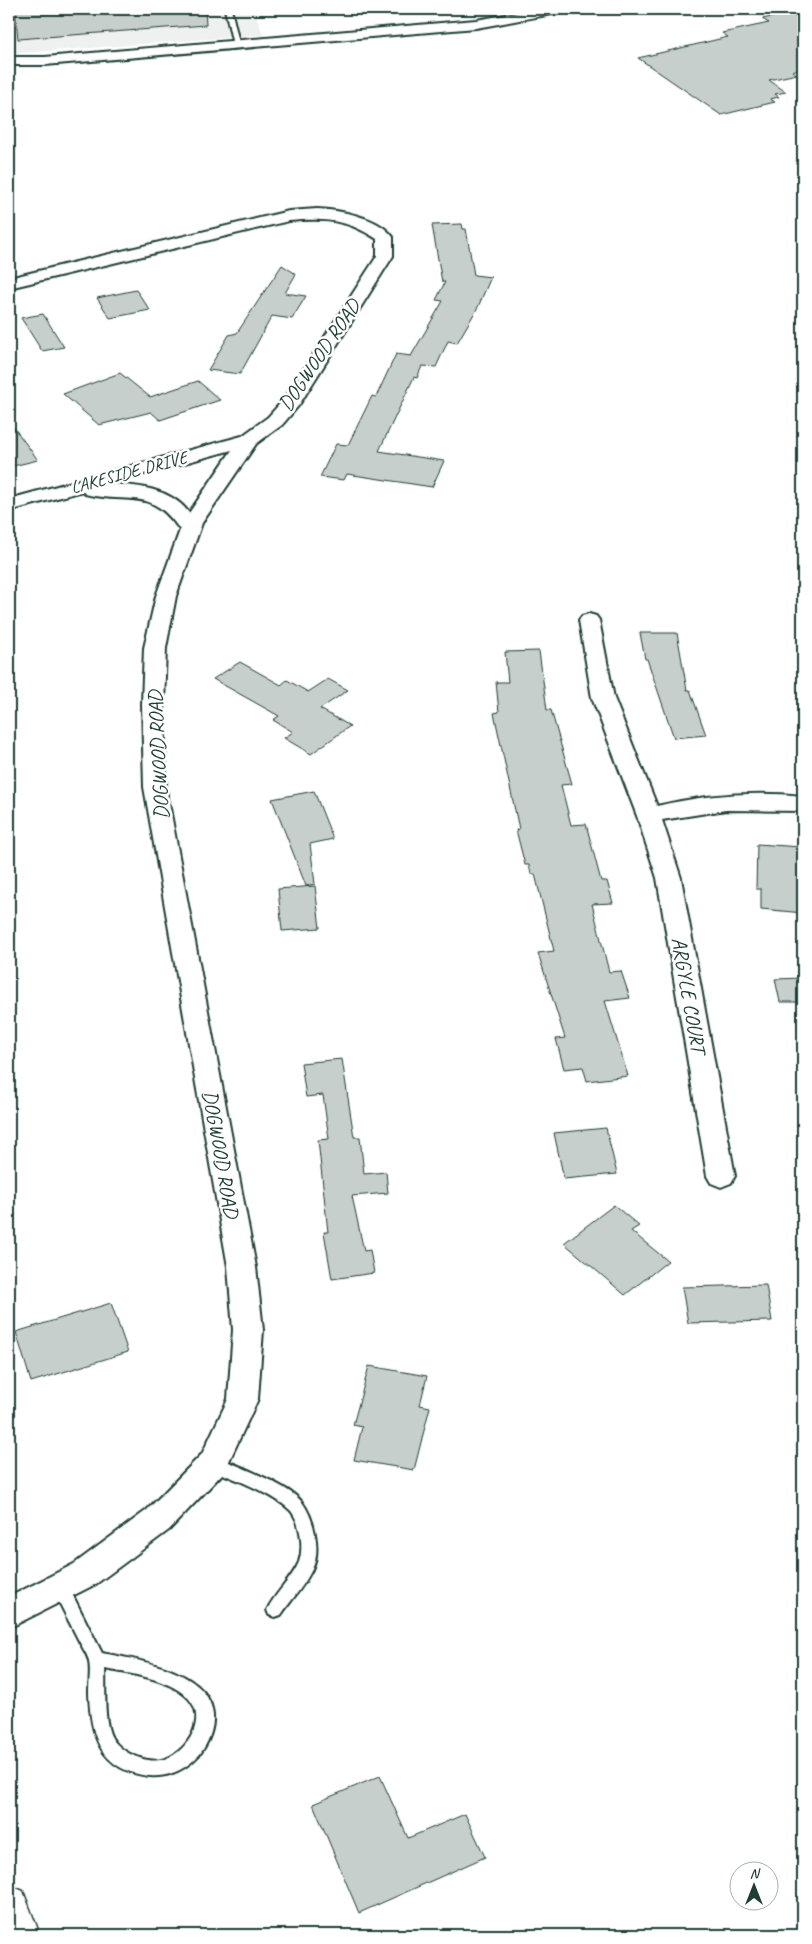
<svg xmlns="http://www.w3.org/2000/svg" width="812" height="1944" font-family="Caveat,sans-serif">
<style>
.built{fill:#eef1f0}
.building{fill:#c7cfcc;stroke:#1f3d34}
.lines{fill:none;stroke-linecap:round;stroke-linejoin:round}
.service-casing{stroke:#1f3d34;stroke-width:4}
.minor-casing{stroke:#1f3d34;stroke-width:4}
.primary-casing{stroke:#1f3d34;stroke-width:3}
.service{fill:#fff;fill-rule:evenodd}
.minor{fill:#fff;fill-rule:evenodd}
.primary{fill:#fff;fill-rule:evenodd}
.labels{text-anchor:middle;stroke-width:5;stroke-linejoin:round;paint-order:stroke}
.far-street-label{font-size:18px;fill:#1f3d34;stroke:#fff}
.street-label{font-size:21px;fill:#1f3d34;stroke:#fff}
</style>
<rect width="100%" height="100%" fill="#fff"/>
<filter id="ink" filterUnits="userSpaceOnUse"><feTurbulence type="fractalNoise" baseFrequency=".02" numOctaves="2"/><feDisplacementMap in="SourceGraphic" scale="10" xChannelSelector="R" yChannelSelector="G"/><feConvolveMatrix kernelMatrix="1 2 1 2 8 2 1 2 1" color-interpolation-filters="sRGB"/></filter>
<g filter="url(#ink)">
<polygon class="built" points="9,9 254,9 263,35 9,54"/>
<g class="building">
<polygon points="15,9 205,9 206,25 18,39"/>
<polygon points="792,13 799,17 803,16 803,68 792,71 797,74 769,80 786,92 775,94 779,97 770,99 775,102 721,115 638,58 728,37 722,33 769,23 762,19"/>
<polygon points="462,224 463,229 466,229 474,275 491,277 478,307 457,343 448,341 436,367 422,366 417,378 414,377 379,451 444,461 432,487 347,474 344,480 320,477 336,444 348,445 372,396 376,397 396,354 411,356 443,301 436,300 445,282 442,282 432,225"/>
<polygon points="282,265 296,274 285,293 306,296 292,319 272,316 240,374 208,370 229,335 237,333"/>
<polygon points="136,290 150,310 110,318 97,298"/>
<polygon points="43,314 64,347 42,351 21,318"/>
<polygon points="120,373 150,397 198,381 220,400 160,420 151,412 99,425 63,394"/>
<polygon points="9,421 38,460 9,467"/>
<polygon points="640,633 677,633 687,690 690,690 706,735 674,738 647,659 645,659"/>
<polygon points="539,651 547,710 551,710 572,784 561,785 571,825 586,824 601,881 607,881 613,903 592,904 609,972 621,971 630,998 605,1001 628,1076 587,1081 583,1067 564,1069 556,1039 565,1038 538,953 554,951 535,874 531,874 529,865 525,865 516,830 519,829 494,713 499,712 496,682 508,682 505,652"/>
<polygon points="240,662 281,685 287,680 308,692 328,679 348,690 320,709 350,726 311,754 284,738 293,732 273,720 279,716 213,679"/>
<polygon points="314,791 333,839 310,844 315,884 306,886 272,799"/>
<polygon points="757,844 801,847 803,913 761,909 761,889 756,889"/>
<polygon points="315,886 320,928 282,931 278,889"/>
<polygon points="803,978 803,1002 780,1002 775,979"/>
<polygon points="342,1059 354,1137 360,1137 364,1174 386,1172 388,1193 352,1196 364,1251 370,1250 374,1273 332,1279 324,1232 328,1232 318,1140 329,1139 323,1095 306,1097 301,1063"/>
<polygon points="606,1128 617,1174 564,1179 554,1133"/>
<polygon points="614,1205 639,1226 631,1231 668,1261 625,1295 564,1243"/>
<polygon points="766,1285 772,1321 688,1323 682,1287"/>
<polygon points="111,1303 128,1352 31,1382 16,1332"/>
<polygon points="369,1366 427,1376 420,1405 430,1407 414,1470 354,1460 362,1427 353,1425"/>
<polygon points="380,1776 408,1838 465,1814 485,1857 359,1913 313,1804"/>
</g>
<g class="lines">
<defs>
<g id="service">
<polygon points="225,9 231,9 240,47 233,45"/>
<path d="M 213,1456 C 233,1463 290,1486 302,1502 C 314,1518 321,1549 313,1567 C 306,1584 291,1600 281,1615 L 275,1617 L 269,1615 L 267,1610 C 275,1593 292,1579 299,1562 C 304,1548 301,1522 290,1510 C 271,1492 232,1478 208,1468 L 205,1463 L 208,1458 Z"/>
<path d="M 60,1580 L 66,1582 L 102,1653 C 137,1660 210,1670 213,1715 C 214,1729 208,1743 200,1754 C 187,1768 170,1778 150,1776 C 100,1771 90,1735 89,1692 C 89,1682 91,1671 89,1662 C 88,1655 82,1647 79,1641 C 70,1623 60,1605 52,1587 L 54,1582 ZM 105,1669 C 131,1674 165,1678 185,1695 C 208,1714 192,1746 170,1757 C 151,1767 122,1754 112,1738 C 103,1722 106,1688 105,1669 Z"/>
</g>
<g id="minor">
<polygon points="540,9 565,9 563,12 476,28 45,65 9,65 9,57 45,57 476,20"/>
<path d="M 317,209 C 339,210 379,217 393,237 L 393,256 L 299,405 L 282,425 L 256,444 L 202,523 L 176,596 L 166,648 L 164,704 L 166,787 L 256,1267 L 263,1330 L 258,1399 L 224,1472 L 169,1530 L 96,1584 L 9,1628 L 9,1597 L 74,1564 L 147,1510 L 202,1454 L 228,1399 L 233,1330 L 228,1267 L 144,787 L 142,704 L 144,648 L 156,596 L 180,530 C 150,485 127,505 85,494 L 83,491 L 9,511 L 9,499 L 242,436 L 268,417 L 285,398 L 377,256 L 377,239 C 346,219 325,218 289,221 L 9,288 L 9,278 L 289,211 ZM 232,450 L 189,513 C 171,488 136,485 107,484 Z"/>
<path d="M 589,614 L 596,616 L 599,620 L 614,698 L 657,806 C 705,795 754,791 803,796 L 803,811 L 726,810 L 662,820 L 681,878 L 735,1176 L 731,1183 L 721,1187 L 711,1183 L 707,1176 L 657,878 L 637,816 L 592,698 L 579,620 L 582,616 Z"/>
</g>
<polygon id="primary" points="9,1885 23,1891 40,1935 9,1935"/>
</defs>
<use href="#service" class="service-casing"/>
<use href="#minor" class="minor-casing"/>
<use href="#primary" class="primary-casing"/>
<use href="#service" class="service"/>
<use href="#minor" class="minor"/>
<use href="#primary" class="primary"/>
</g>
</g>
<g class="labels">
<g class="far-street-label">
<text transform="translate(129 472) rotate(-15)" y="6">LAKESIDE DRIVE</text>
</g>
<g class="street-label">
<text transform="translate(319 355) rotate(-56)" y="7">DOGWOOD ROAD</text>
<text transform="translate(158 755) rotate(-93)" y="7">DOGWOOD ROAD</text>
<text transform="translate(689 995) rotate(80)" y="7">ARGYLE COURT</text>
<text transform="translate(221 1154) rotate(80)" y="7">DOGWOOD ROAD</text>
</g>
</g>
<rect width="812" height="1944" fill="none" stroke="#fff" stroke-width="30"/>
<rect x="15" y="15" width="782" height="1914" fill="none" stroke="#1f3d34" stroke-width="2" filter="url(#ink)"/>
<g transform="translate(754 1886)"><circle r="24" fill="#ffffff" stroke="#a5b1ae"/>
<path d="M0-4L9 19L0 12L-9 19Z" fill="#1f3d34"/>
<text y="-8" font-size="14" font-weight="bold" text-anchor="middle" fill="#1f3d34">N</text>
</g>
</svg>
